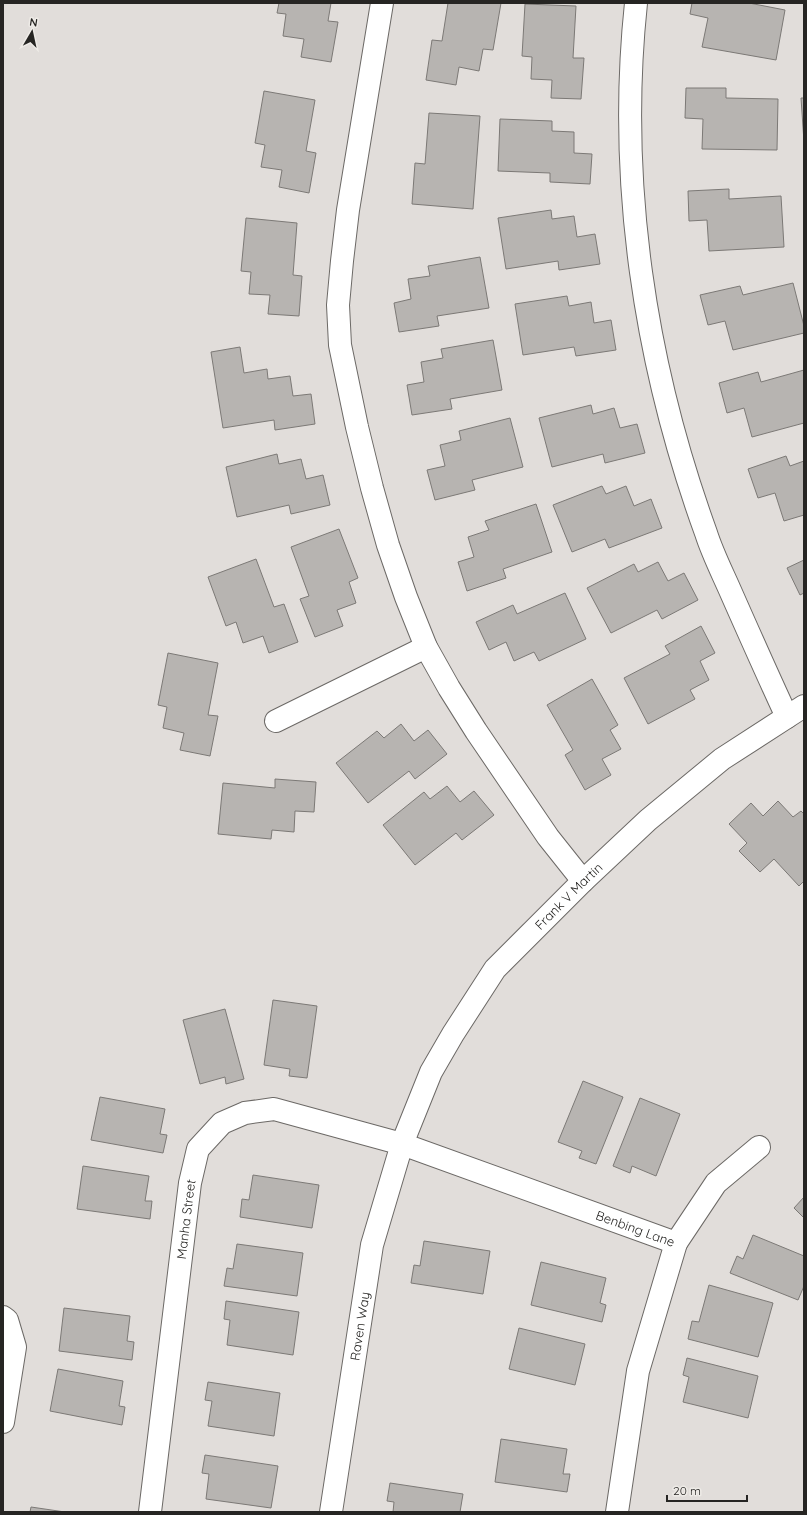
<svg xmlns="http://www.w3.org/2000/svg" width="807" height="1515" font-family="Quicksand,sans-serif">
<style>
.building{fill:#b7b4b1;stroke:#7c7976}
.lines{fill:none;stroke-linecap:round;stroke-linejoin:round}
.street-casing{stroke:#6c6966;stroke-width:24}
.street{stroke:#fff;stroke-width:22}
.labels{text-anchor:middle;stroke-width:3.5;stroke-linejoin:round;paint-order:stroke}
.street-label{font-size:13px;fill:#262523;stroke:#eeebe7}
</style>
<rect width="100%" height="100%" fill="#e1ddda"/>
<g class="building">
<polygon points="279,3 331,3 328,21 338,22 331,62 301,57 304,39 283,36 286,14 277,13"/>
<polygon points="448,3 501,3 493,50 483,49 479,71 459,67 456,85 426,80 432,40 442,41"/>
<polygon points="692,3 749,3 785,10 776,60 702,47 708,18 690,14"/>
<polygon points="525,4 576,6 573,58 584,58 581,99 551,98 552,80 531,79 532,57 522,56"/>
<polygon points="686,88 726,88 726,98 778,99 777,150 702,149 703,119 685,118"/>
<polygon points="264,91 315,100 306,151 316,153 309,193 279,187 282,170 261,167 265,145 255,143"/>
<polygon points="801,98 804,98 804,142"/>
<polygon points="429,113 480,116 473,209 412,204 415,163 425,164"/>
<polygon points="500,119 552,121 552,131 574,132 574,153 592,154 590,184 550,182 550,173 498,171"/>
<polygon points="729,189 729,199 781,196 784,247 709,251 707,220 689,221 688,191"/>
<polygon points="551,210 552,219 574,216 577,237 595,234 600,264 559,270 558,261 506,269 498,218"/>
<polygon points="246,218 297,223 293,275 302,276 299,316 268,314 270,295 249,294 251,272 241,271"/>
<polygon points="480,257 489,308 437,316 439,326 399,332 394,303 411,299 408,279 430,276 428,266"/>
<polygon points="793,283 804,326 804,333 733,350 725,321 708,325 700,295 740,286 743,295"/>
<polygon points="567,296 569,306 591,302 594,323 611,320 616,350 576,356 574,347 523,355 515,304"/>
<polygon points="493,340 502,390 450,399 452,409 412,415 407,385 424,382 421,362 443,358 441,349"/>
<polygon points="240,347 244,373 267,369 268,379 290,376 293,396 311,394 315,424 275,430 274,420 223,428 211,352"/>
<polygon points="804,370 804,423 752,437 744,408 727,413 719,383 758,372 761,382"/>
<polygon points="591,405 593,414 614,408 620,428 637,424 645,453 605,463 603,454 552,467 539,418"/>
<polygon points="510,418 523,467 472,480 475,490 435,500 427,470 445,466 440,445 461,440 459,431"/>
<polygon points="277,454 279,464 301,459 306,479 323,475 330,505 291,514 289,505 237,517 226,467"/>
<polygon points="786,456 790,466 804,461 804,515 784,521 775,493 758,498 748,469"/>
<polygon points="602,486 606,494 626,486 634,506 651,499 662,528 609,548 605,539 572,552 553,505"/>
<polygon points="536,504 552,552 503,569 506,578 467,591 458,562 474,557 468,537 489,530 485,521"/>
<polygon points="339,529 358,578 349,582 356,603 337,610 343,626 315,637 300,599 309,596 291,547"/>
<polygon points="256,559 274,607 284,604 298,642 269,653 263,636 243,643 236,622 226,626 208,577"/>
<polygon points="804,560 804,593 800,595 787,568"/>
<polygon points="658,562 668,581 684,573 698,600 662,619 657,610 611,633 587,588 634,564 638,572"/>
<polygon points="565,593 586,639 539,661 534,652 514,661 506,642 489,650 476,622 513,605 517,614"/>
<polygon points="701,626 715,653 700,661 709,680 690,690 695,699 648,724 624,678 670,654 665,646"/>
<polygon points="168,653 218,663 208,715 218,716 210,756 180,750 184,733 163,728 167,707 158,705"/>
<polygon points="592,679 618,725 610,730 621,749 602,759 611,775 585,790 565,755 573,750 547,705"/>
<polygon points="401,724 414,741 428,730 447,754 415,779 409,771 368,803 336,763 377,731 384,738"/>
<polygon points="275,779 316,782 314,812 295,811 294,832 272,830 271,839 218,834 223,783 275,788"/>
<polygon points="447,786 460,802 474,791 494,815 462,840 456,833 415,865 383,825 424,792 430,799"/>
<polygon points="778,801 793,817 801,811 804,814 804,881 799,886 774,859 760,872 739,851 747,843 729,824 751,803 763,816"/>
<polygon points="273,1000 317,1006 307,1078 289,1076 290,1069 264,1065"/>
<polygon points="225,1009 244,1079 226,1084 225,1077 200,1084 183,1020"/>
<polygon points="583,1081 623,1097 596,1164 579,1158 582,1151 558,1142"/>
<polygon points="100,1097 165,1109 160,1134 167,1135 163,1153 91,1140"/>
<polygon points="640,1098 680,1114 656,1176 632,1166 630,1173 613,1166"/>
<polygon points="83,1166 149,1176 145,1201 152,1201 150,1219 77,1209"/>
<polygon points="253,1175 319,1185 312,1228 240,1217 242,1199 249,1200"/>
<polygon points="804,1197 804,1218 794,1208"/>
<polygon points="753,1235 804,1256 804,1286 798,1300 730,1273 737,1256 743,1259"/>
<polygon points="424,1241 490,1251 483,1294 411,1283 414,1265 420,1266"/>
<polygon points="237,1244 303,1253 297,1296 224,1286 227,1268 233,1269"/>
<polygon points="541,1262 606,1278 600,1303 606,1305 602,1322 531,1305"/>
<polygon points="709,1285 773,1303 758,1357 688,1339 692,1321 699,1322"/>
<polygon points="226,1301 299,1312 293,1355 227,1345 230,1320 224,1319"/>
<polygon points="64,1308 130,1316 127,1341 134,1342 132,1360 59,1351"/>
<polygon points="519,1328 585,1344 575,1385 509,1369"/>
<polygon points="687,1358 758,1376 748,1418 683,1402 689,1377 683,1375"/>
<polygon points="58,1369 123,1381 119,1406 125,1407 122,1425 50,1411"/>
<polygon points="208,1382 280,1393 274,1436 208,1426 212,1401 205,1400"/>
<polygon points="501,1439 567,1449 563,1474 570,1474 567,1492 495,1482"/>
<polygon points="205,1455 278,1466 271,1508 206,1499 209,1474 202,1473"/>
<polygon points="390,1483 463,1494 460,1512 393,1512 394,1502 387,1501"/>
<polygon points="31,1507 65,1512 30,1512"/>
</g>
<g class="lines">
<defs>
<g id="street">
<polyline points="382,3 348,210 342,261 338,305 340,345 357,427 372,488 388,545 406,597 426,647 449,688 476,731 548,837 583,881"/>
<path d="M 636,3 C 617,182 645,365 706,533 C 712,552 721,570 729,588 C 748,631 767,674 787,717"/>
<polyline points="276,721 426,647"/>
<polyline points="676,1243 716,1183 759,1147"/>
<polyline points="3,1317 7,1320 15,1347 3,1422"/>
<path id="s1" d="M 150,1512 L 190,1183 L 198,1149 L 222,1123 L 245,1113 L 274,1109 L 402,1144 L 676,1243 L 638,1371 L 617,1512"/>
<path id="s2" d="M 331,1512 L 372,1245 L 402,1144 L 431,1072 L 453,1034 L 495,969 L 583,881 L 648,820 L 722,759 L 804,706"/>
</g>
</defs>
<use href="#street" class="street-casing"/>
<use href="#street" class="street"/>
</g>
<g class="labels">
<g class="street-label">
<text dy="5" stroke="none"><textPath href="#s2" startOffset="678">Frank V Martin</textPath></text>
<text dy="5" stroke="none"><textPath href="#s1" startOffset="295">Manha Street</textPath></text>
<text dy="5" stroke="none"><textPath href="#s1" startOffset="837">Benbing Lane</textPath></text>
<text dy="5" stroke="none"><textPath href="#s2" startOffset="188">Raven Way</textPath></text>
</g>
</g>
<rect width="807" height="1515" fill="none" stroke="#262523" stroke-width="8"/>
<g transform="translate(32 32) rotate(9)" stroke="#eeebe7" stroke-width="3" paint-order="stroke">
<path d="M0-3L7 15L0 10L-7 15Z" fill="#262523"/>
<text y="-6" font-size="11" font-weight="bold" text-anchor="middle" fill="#262523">N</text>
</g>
<path d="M667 1495v6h80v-6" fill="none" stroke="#262523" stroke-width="2"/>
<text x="673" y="1495" font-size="12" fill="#262523" stroke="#eeebe7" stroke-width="3" paint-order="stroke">20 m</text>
</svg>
